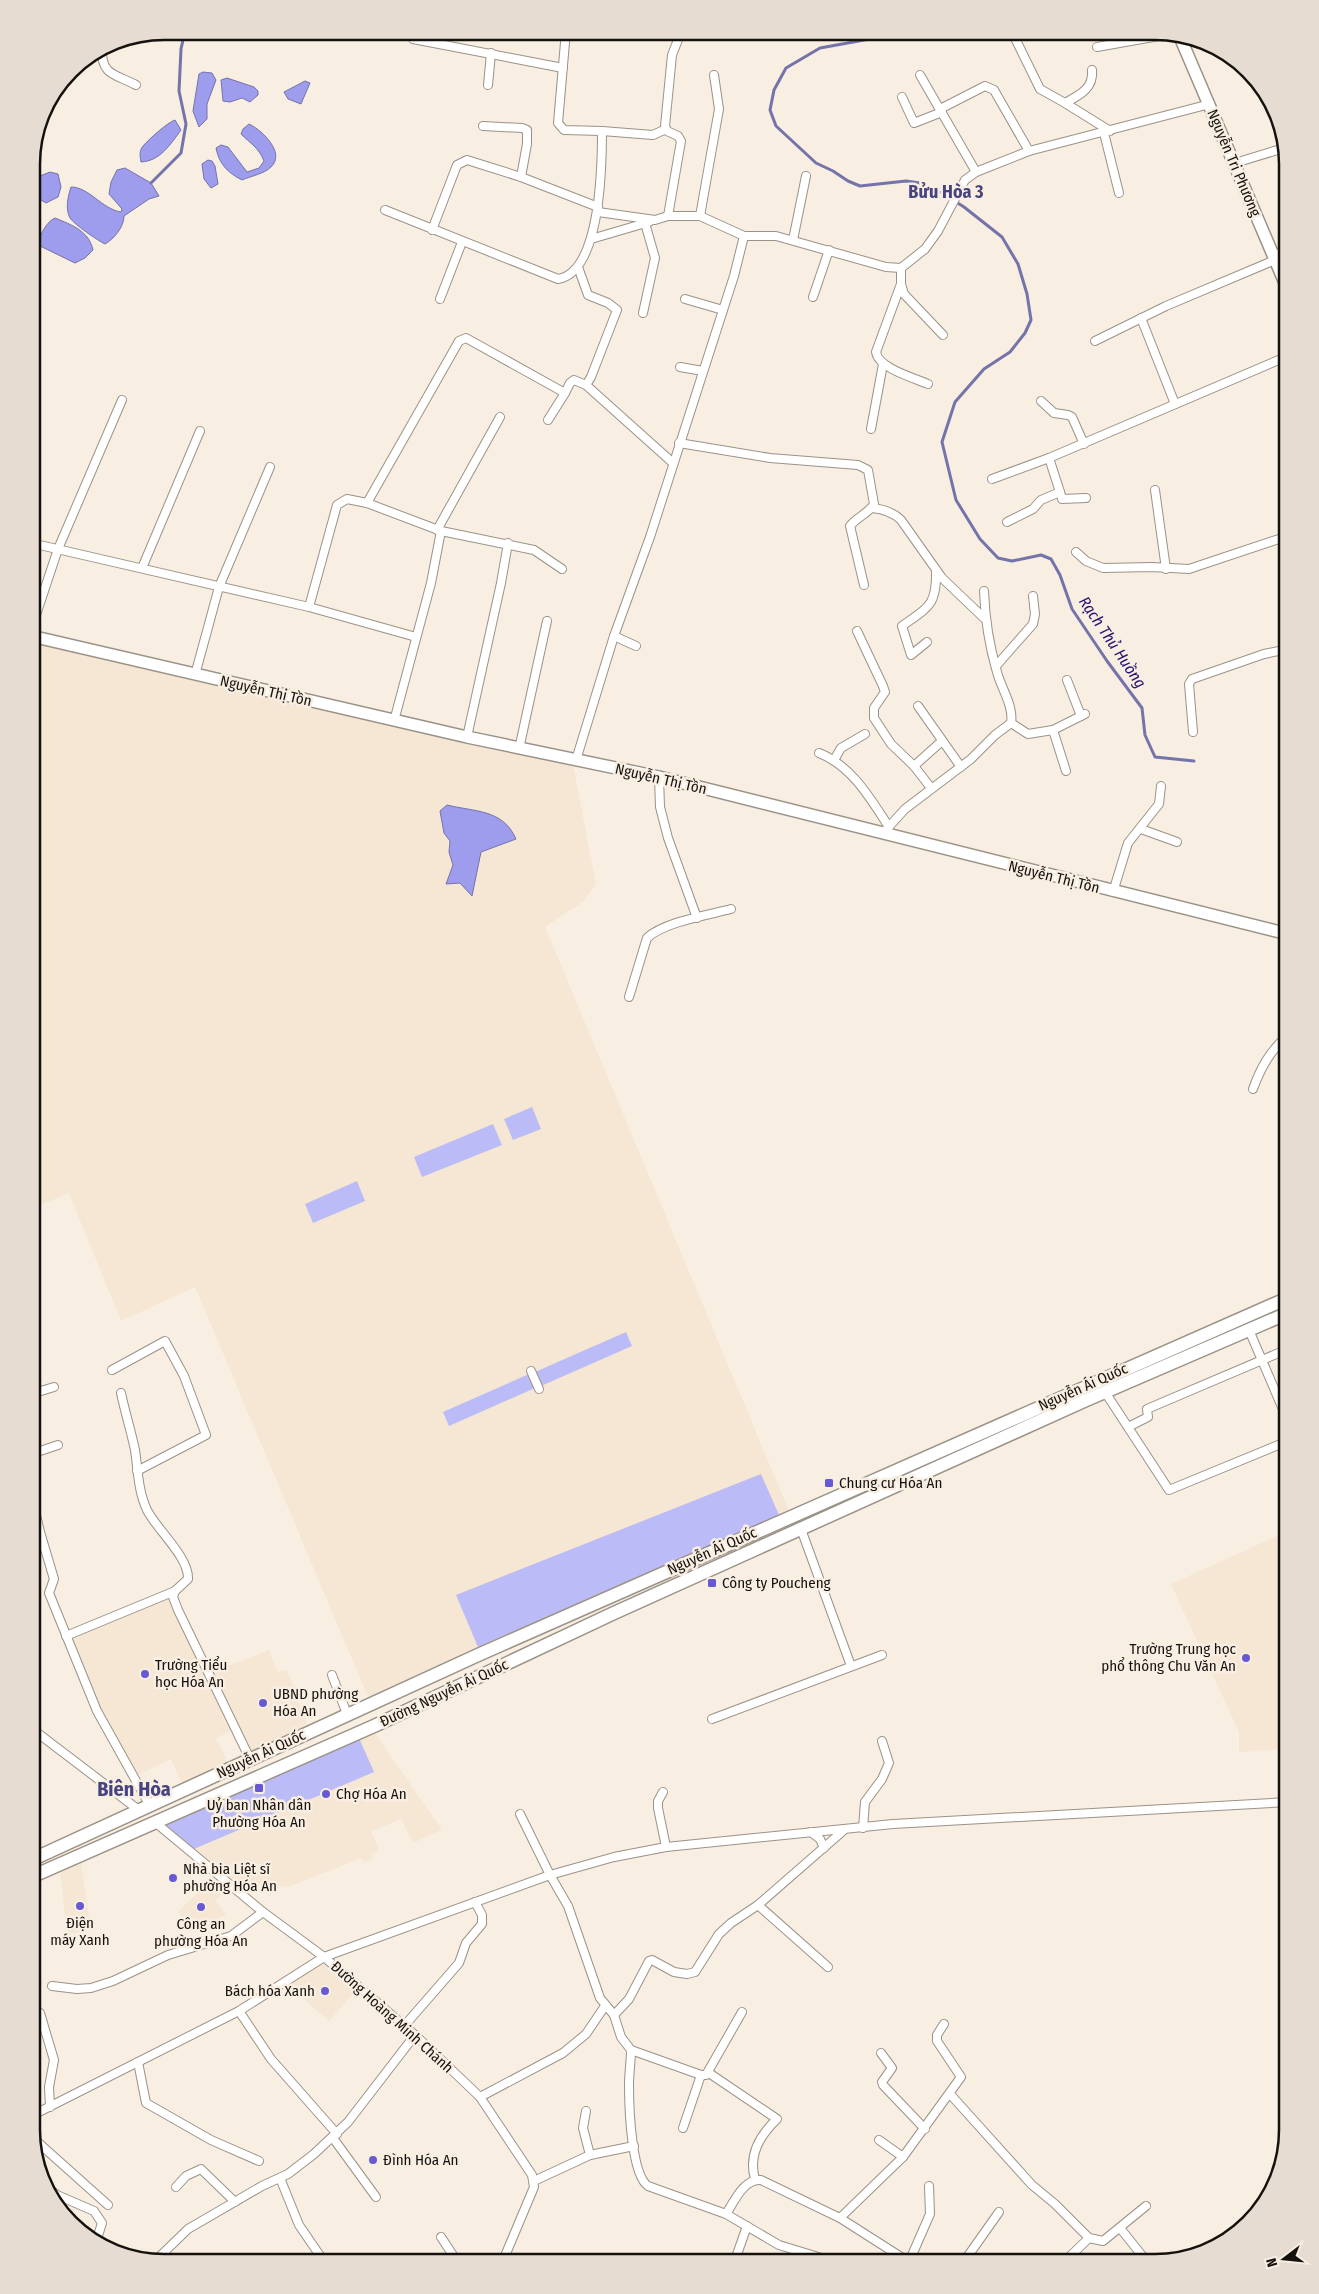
<svg xmlns="http://www.w3.org/2000/svg" width="1319" height="2294" font-family="'Fira Sans Condensed',sans-serif">
<style>
.built{fill:#f5e7d3}
.green{fill:#bbbcf7}
.water{fill:#9d9ced;stroke:#7473aa}
.lines{fill:none;stroke-linecap:round;stroke-linejoin:round}
.stream{stroke:#7473aa;stroke-width:3}
.street-casing{stroke:#9b9287;stroke-width:10}
.secondary-casing{stroke:#9b9287;stroke-width:14}
.primary-casing{stroke:#9b9287;stroke-width:15}
.street{stroke:#fff;stroke-width:8}
.secondary{stroke:#fff;stroke-width:11}
.primary{stroke:#fff;stroke-width:12}
.poi-dot{fill:#6659d2;stroke:#f8eee2;stroke-width:2}
.labels{text-anchor:middle;stroke-width:5;stroke-linejoin:round;paint-order:stroke}
.street-label{font-size:15px;fill:#15120e;stroke:#f8eee2}
.poi-label{font-size:15px;fill:#15120e;stroke:#f8eee2;text-anchor:start}
.water-label{font-size:16px;font-style:italic;fill:#291270;stroke:#f8eee2}
.quarter-label{font-size:18px;font-weight:bold;fill:#464380;stroke:#f8eee2}
.district-label{font-size:20px;font-weight:bold;fill:#464380;stroke:#f8eee2}
.rim{fill:none;stroke:#15120e;stroke-width:2.5}
</style>
<rect width="100%" height="100%" fill="#f8eee2"/>
<g class="built">
<polygon points="31,642 181,678 573,765 596,884 583,902 545,927 789,1511 368,1697 195,1287 121,1321 69,1193 31,1209"/>
<polygon points="1288,1531 1288,1749 1239,1752 1239,1732 1171,1584"/>
<polygon points="169,1597 233,1730 216,1738 228,1763 183,1785 171,1759 138,1775 100,1710 71,1638"/>
<polygon points="269,1650 278,1672 287,1670 307,1725 251,1753 212,1672"/>
<polygon points="374,1732 442,1830 413,1843 401,1819 371,1831 379,1851 372,1854 373,1859 364,1863 362,1858 289,1887 257,1883 247,1894 165,1825"/>
<polygon points="81,1861 91,1931 67,1934 60,1870"/>
<polygon points="214,1876 227,1886 216,1901 226,1915 188,1930 183,1918 178,1912"/>
<polygon points="324,1962 357,1989 329,2021 288,1985"/>
</g>
<g class="green">
<polygon points="532,1107 541,1129 513,1140 504,1119"/>
<polygon points="493,1124 502,1145 422,1177 414,1157"/>
<polygon points="357,1181 365,1201 313,1223 305,1204"/>
<polygon points="626,1332 632,1346 541,1386 535,1372"/>
<polygon points="529,1374 535,1388 449,1426 443,1412"/>
<polygon points="761,1474 779,1515 478,1647 456,1595"/>
<polygon points="359,1738 374,1772 194,1849 165,1825"/>
</g>
<g class="water">
<polygon points="203,72 212,73 216,80 207,104 207,119 199,127 193,111 199,74"/>
<polygon points="227,78 254,87 258,91 258,95 250,102 242,98 230,102 223,101 221,80"/>
<polygon points="305,81 310,83 301,104 288,99 284,92"/>
<path d="M 175,120 L 181,130 C 170,145 160,161 141,162 C 140,156 139,151 143,146 C 148,140 168,122 175,120 Z"/>
<path d="M 249,124 C 262,130 286,153 271,167 C 264,174 251,176 242,180 C 228,173 219,164 216,148 L 221,145 L 228,147 L 247,172 L 259,168 L 264,161 C 259,148 250,143 241,134 L 243,129 Z"/>
<polygon points="208,160 212,161 215,166 218,184 211,188 204,179 202,164"/>
<path d="M 125,168 L 151,183 L 159,196 L 149,199 L 124,216 C 124,227 114,239 105,244 C 97,240 75,225 70,218 C 65,209 68,196 71,187 C 89,187 102,209 121,212 L 122,209 L 109,194 L 111,182 L 117,170 Z"/>
<polygon points="50,172 58,174 61,187 58,197 46,203 36,197 32,182 40,176"/>
<path d="M 55,218 C 72,225 89,231 93,250 L 85,258 L 75,263 L 40,246 L 38,241 C 42,233 46,222 55,218 Z"/>
<path d="M 447,805 C 475,812 503,809 516,839 L 481,852 L 472,896 L 460,883 L 446,884 L 453,865 L 449,852 L 450,841 L 444,833 L 440,811 Z"/>
</g>
<g class="lines">
<g class="stream">
<polyline points="890,31 881,37 820,48 786,68 774,90 770,110 776,126 816,163 833,171 848,181 860,186 906,181 920,183 942,193 964,207 1002,237 1018,264 1027,294 1031,320 1025,333 1010,352 984,369 955,402 942,442 956,500 980,539 998,558 1012,561 1041,555 1051,559 1060,575 1072,609 1107,661 1142,708 1145,735 1155,757 1194,761"/>
<polyline points="151,183 181,153 186,124 179,91 181,49 185,31"/>
</g>
<defs>
<g id="street">
<polyline points="1012,32 1040,89 1065,103 1110,131"/>
<polyline points="413,39 563,68"/>
<polyline points="1097,47 1170,34"/>
<path d="M 102,49 C 101,75 115,74 136,85"/>
<polyline points="920,75 976,172"/>
<polyline points="488,85 491,53"/>
<polyline points="902,97 914,123 942,112"/>
<path d="M 1065,103 C 1080,95 1094,88 1092,70"/>
<polyline points="940,109 985,86 994,90 1029,151"/>
<polyline points="483,126 522,128 527,130 527,144 521,177"/>
<polyline points="602,131 653,135 666,129"/>
<polyline points="1104,133 1119,193"/>
<polyline points="1235,163 1284,148"/>
<path d="M 385,210 L 558,279 C 601,272 602,165 602,131 L 564,130 L 558,123 L 566,31"/>
<polyline points="598,212 655,220 668,216 700,216 744,236 776,236 886,267 901,268 925,249 938,231 965,180 976,172 1029,151 1210,104"/>
<polyline points="668,216 681,141 678,136 667,131 665,126 672,55 681,32 676,31"/>
<polyline points="700,216 719,109 714,75"/>
<polyline points="432,230 457,165 467,160 521,177 598,207"/>
<polyline points="591,239 649,222"/>
<polyline points="793,240 806,176"/>
<polyline points="1273,256 1288,250"/>
<polyline points="578,267 588,295 608,303 617,310 591,377 586,385"/>
<polyline points="901,268 901,284 904,294 943,335"/>
<path d="M 901,284 L 876,352 C 878,368 914,378 928,384"/>
<polyline points="813,297 829,250"/>
<polyline points="440,299 462,242"/>
<polyline points="685,299 723,310"/>
<polyline points="643,313 655,258 645,223"/>
<polyline points="1141,318 1175,404"/>
<polyline points="1095,341 1166,306 1275,260"/>
<polyline points="680,367 703,371"/>
<polyline points="1041,401 1054,413 1068,415 1072,417 1084,444"/>
<polyline points="548,420 565,393"/>
<polyline points="871,429 883,364"/>
<path d="M 679,443 L 770,458 L 858,465 L 868,470 L 874,504 C 869,513 857,517 850,526 L 864,585"/>
<polyline points="992,479 1049,458 1288,356"/>
<polyline points="1155,490 1166,569"/>
<polyline points="1060,492 1062,499 1086,498"/>
<polyline points="367,503 459,341 466,338 565,393 570,383 574,380 586,385 673,463"/>
<path d="M 872,508 C 883,509 893,512 901,520 L 942,578 L 984,618"/>
<polyline points="1007,522 1033,509 1041,500 1060,492 1049,458"/>
<polyline points="437,530 500,417"/>
<polyline points="31,543 309,607 416,637"/>
<polyline points="1076,552 1086,561 1103,568 1152,567 1189,569 1288,536"/>
<polyline points="142,568 200,431"/>
<polyline points="309,607 337,505 347,499 367,503 441,531 534,550 562,569"/>
<polyline points="31,630 58,549 122,400"/>
<polyline points="857,631 883,686 885,692 874,708 874,718 891,744 914,766 931,788"/>
<polyline points="614,636 636,646"/>
<path d="M 927,642 L 911,655 L 902,626 C 929,607 937,605 936,570"/>
<polyline points="996,666 1033,624 1035,614 1033,596"/>
<polyline points="195,675 219,587 270,467"/>
<polyline points="1067,680 1081,716"/>
<polyline points="918,706 961,767"/>
<polyline points="394,721 431,583 441,531"/>
<polyline points="1011,723 1028,734 1053,730 1066,771"/>
<polyline points="1053,730 1085,714"/>
<polyline points="1193,732 1189,684 1192,679 1264,654 1288,649"/>
<polyline points="467,737 501,583 508,543"/>
<polyline points="519,749 547,621"/>
<path d="M 819,753 C 852,766 870,798 889,827"/>
<polyline points="576,760 614,636 650,537 734,276 744,236"/>
<polyline points="834,760 841,748 865,734"/>
<polyline points="914,766 942,741"/>
<polyline points="659,777 660,807 668,838 697,918"/>
<polyline points="1141,829 1177,842"/>
<path d="M 884,832 L 905,809 L 971,759 L 995,735 L 1011,723 C 1014,706 1001,688 997,672 C 989,645 985,619 984,591"/>
<polyline points="1113,892 1128,843 1159,804 1161,786"/>
<path d="M 629,997 L 647,938 C 664,922 708,915 731,909"/>
<path d="M 1253,1089 C 1261,1067 1270,1051 1288,1035"/>
<polyline points="1249,1330 1288,1421"/>
<polyline points="112,1370 165,1341 184,1376 206,1435 137,1471"/>
<polyline points="531,1371 539,1389"/>
<polyline points="1105,1392 1169,1490 1288,1441"/>
<polyline points="31,1394 54,1387"/>
<polyline points="1128,1427 1148,1417 1147,1409 1288,1349"/>
<polyline points="31,1454 58,1445"/>
<polyline points="31,1494 40,1532 54,1579 49,1593 97,1711 150,1806"/>
<polyline points="801,1529 851,1666"/>
<polyline points="175,1591 173,1597 178,1610 250,1759"/>
<path d="M 66,1636 L 175,1591 L 188,1579 C 189,1557 157,1530 147,1510 C 138,1491 138,1470 135,1450 C 131,1431 125,1412 121,1393"/>
<polyline points="332,1675 347,1714"/>
<polyline points="712,1719 882,1655"/>
<polyline points="31,1728 140,1811"/>
<polyline points="663,1792 658,1801 658,1808 666,1847"/>
<path d="M 520,1814 L 550,1875 L 568,1906 L 600,1998 L 614,2015 L 621,2037 L 631,2050 C 631,2061 629,2073 629,2085 C 629,2106 631,2174 648,2186 L 726,2214 C 734,2202 744,2178 761,2180 L 840,2218 L 903,2157 L 961,2077 L 937,2041 L 937,2035 L 944,2024"/>
<polyline points="156,1823 263,1912 324,1957 415,2035 480,2097 532,2175 534,2187 502,2263"/>
<polyline points="863,1828 865,1802 882,1779 889,1763 882,1741"/>
<polyline points="811,1832 820,1839 824,1848"/>
<polyline points="758,1905 828,1967"/>
<polyline points="52,1986 77,1989 91,1988 113,1981 168,1955 231,1936 263,1912"/>
<polyline points="239,2011 271,2059 337,2134"/>
<polyline points="40,2013 54,2060 49,2087 50,2107"/>
<polyline points="614,2015 629,1999 649,1961 652,1960 674,1972 687,1974 695,1972 719,1934 731,1923 758,1905 844,1830"/>
<polyline points="405,2025 459,1963 466,1943 482,1924 482,1915 475,1902"/>
<polyline points="631,2050 701,2075 706,2075 742,2012"/>
<polyline points="881,2053 892,2068 882,2082 883,2085 925,2129"/>
<polyline points="138,2062 146,2103 211,2140 259,2161"/>
<path d="M 709,2073 L 777,2119 C 760,2135 748,2155 755,2179"/>
<polyline points="950,2094 1032,2185 1055,2204 1089,2238 1103,2241 1146,2206"/>
<polyline points="480,2097 563,2053 586,2034 605,2006"/>
<polyline points="586,2111 583,2128 590,2155"/>
<polyline points="31,2116 239,2011 324,1957 550,1875 614,1857 666,1847 893,1824 1288,1802"/>
<polyline points="683,2128 701,2075"/>
<polyline points="33,2138 108,2205"/>
<polyline points="333,2138 376,2197"/>
<polyline points="879,2140 903,2157"/>
<polyline points="280,2178 299,2225 325,2263"/>
<polyline points="534,2181 590,2155 634,2146"/>
<polyline points="44,2185 57,2195 94,2211 102,2223 96,2242"/>
<polyline points="176,2187 186,2176 201,2169 235,2202"/>
<polyline points="726,2214 779,2245 838,2263"/>
<polyline points="840,2218 909,2262 930,2214 929,2186"/>
<polyline points="1120,2228 1148,2263"/>
<polyline points="441,2237 458,2263"/>
<polyline points="154,2262 188,2229 262,2186 288,2174 314,2154 348,2122 415,2035"/>
<polyline points="734,2263 747,2226"/>
<polyline points="963,2263 999,2212"/>
<polyline points="1063,2263 1089,2238"/>
</g>
<g id="secondary">
<polyline points="1180,37 1288,290"/>
<polyline points="31,636 467,737 659,777 1288,934"/>
</g>
<g id="primary">
<polyline points="31,1860 478,1655 1288,1298"/>
<polyline points="31,1877 374,1726 614,1613 1084,1401 1288,1313"/>
</g>
</defs>
<use href="#street" class="street-casing"/>
<use href="#secondary" class="secondary-casing"/>
<use href="#primary" class="primary-casing"/>
<use href="#street" class="street"/>
<use href="#secondary" class="secondary"/>
<use href="#primary" class="primary"/>
</g>
<g class="poi-dot">
<rect x="824" y="1478" width="10" height="10" rx="2.5"/>
<rect x="707" y="1578" width="10" height="10" rx="2.5"/>
<circle cx="1246" cy="1658" r="5"/>
<circle cx="145" cy="1674" r="5"/>
<circle cx="263" cy="1703" r="5"/>
<rect x="254" y="1783" width="10" height="10" rx="2.5"/>
<circle cx="326" cy="1794" r="5"/>
<circle cx="173" cy="1878" r="5"/>
<circle cx="80" cy="1906" r="5"/>
<circle cx="201" cy="1907" r="5"/>
<circle cx="325" cy="1991" r="5"/>
<circle cx="373" cy="2160" r="5"/>
</g>
<g class="labels">
<g class="street-label">
<text transform="translate(1234 163) rotate(67)" y="5">Nguyễn Tri Phương</text>
<text transform="translate(266 691) rotate(13)" y="5">Nguyễn Thị Tồn</text>
<text transform="translate(661 779) rotate(13)" y="5">Nguyễn Thị Tồn</text>
<text transform="translate(1054 877) rotate(14)" y="5">Nguyễn Thị Tồn</text>
<text transform="translate(1083 1387) rotate(-24)" y="5">Nguyễn Ái Quốc</text>
<text transform="translate(712 1551) rotate(-24)" y="5">Nguyễn Ái Quốc</text>
<text transform="translate(444 1693) rotate(-25)" y="5">Đường Nguyễn Ái Quốc</text>
<text transform="translate(261 1754) rotate(-25)" y="5">Nguyễn Ái Quốc</text>
<text transform="translate(392 2017) rotate(42)" y="5">Đường Hoàng Minh Chánh</text>
</g>
<g class="poi-label">
<text x="839" y="1488">Chung cư Hóa An</text>
<text x="722" y="1588">Công ty Poucheng</text>
<text x="1236" y="1654" text-anchor="end">Trường Trung học<tspan x="1236" dy="17">phổ thông Chu Văn An</tspan></text>
<text x="155" y="1670">Trường Tiểu<tspan x="155" dy="17">học Hóa An</tspan></text>
<text x="273" y="1699">UBND phường<tspan x="273" dy="17">Hóa An</tspan></text>
<text x="336" y="1799">Chợ Hóa An</text>
<text x="259" y="1810" text-anchor="middle">Uỷ ban Nhân dân<tspan x="259" dy="17">Phường Hóa An</tspan></text>
<text x="183" y="1874">Nhà bia Liệt sĩ<tspan x="183" dy="17">phường Hóa An</tspan></text>
<text x="80" y="1928" text-anchor="middle">Điện<tspan x="80" dy="17">máy Xanh</tspan></text>
<text x="201" y="1929" text-anchor="middle">Công an<tspan x="201" dy="17">phường Hóa An</tspan></text>
<text x="315" y="1996" text-anchor="end">Bách hóa Xanh</text>
<text x="383" y="2165">Đình Hóa An</text>
</g>
<g class="water-label">
<text transform="translate(1113 642) rotate(56)" y="6">Rạch Thủ Huồng</text>
</g>
<g class="quarter-label">
<text x="946" y="198">Bửu Hòa 3</text>
</g>
<g class="district-label">
<text x="134" y="1796">Biên Hòa</text>
</g>
</g>
<path d="M0 0H1319V2294H0ZM164 40H1155A124 124 0 0 1 1279 164V2130A124 124 0 0 1 1155 2254H164A124 124 0 0 1 40 2130V164A124 124 0 0 1 164 40Z" fill="#e6dcd1" fill-rule="evenodd"/>
<path class="rim" d="M164 40H1155A124 124 0 0 1 1279 164V2130A124 124 0 0 1 1155 2254H164A124 124 0 0 1 40 2130V164A124 124 0 0 1 164 40Z"/>
<g transform="translate(1284 2259) rotate(254)" stroke="#f8eee2" stroke-width="4" paint-order="stroke">
<path d="M0-4L9 19L0 12L-9 19Z" fill="#15120e"/>
<text y="-8" font-size="14" font-weight="bold" text-anchor="middle" fill="#15120e">N</text>
</g>
</svg>
